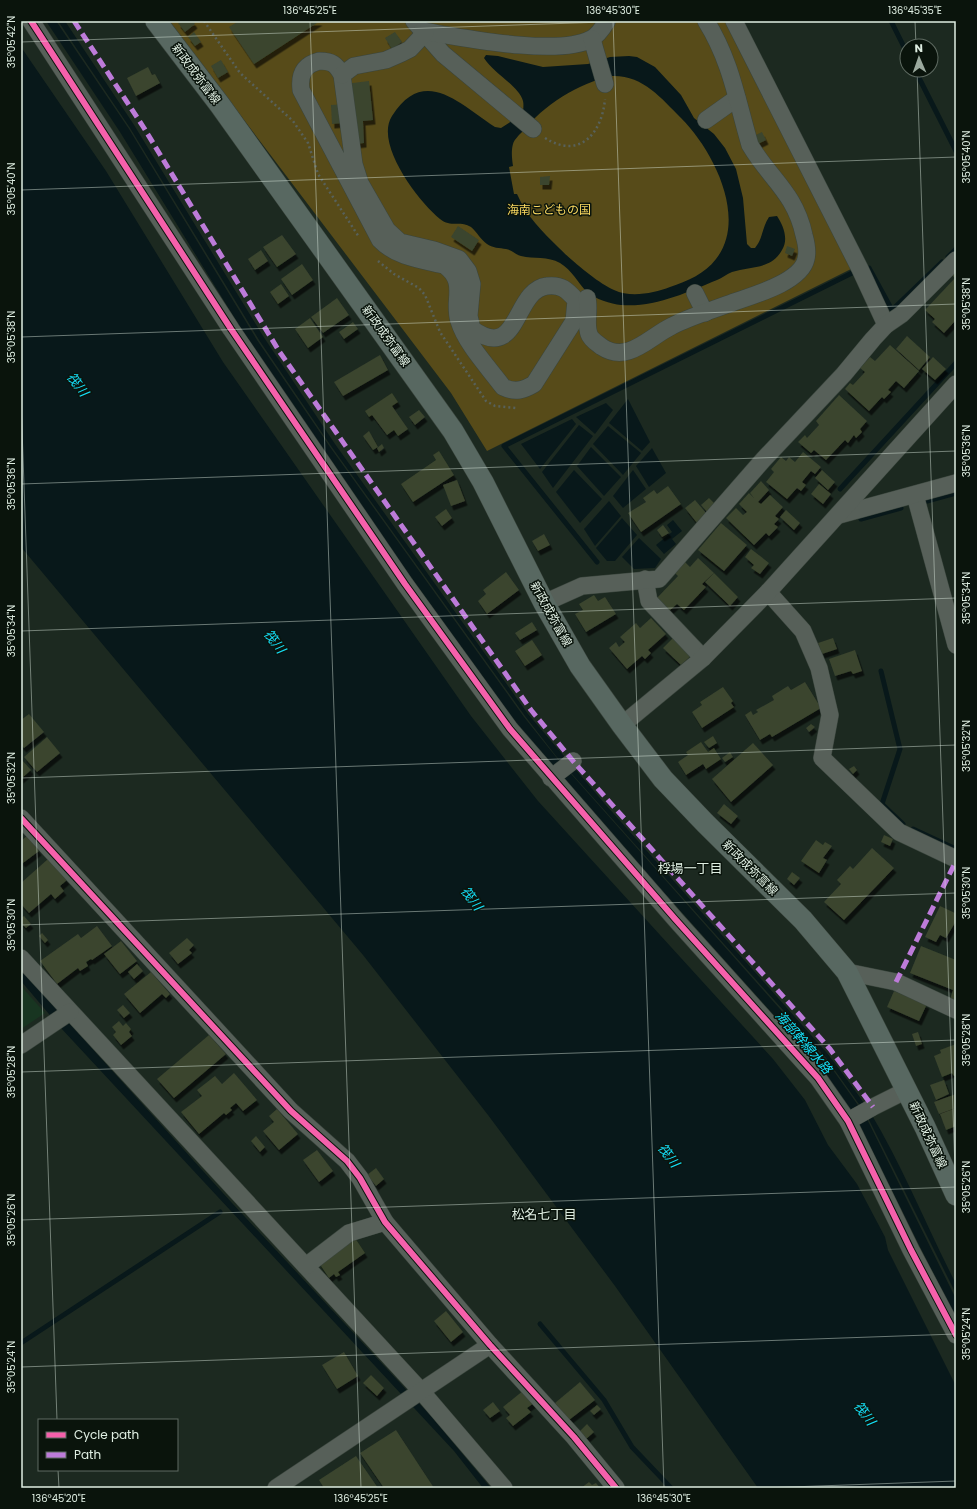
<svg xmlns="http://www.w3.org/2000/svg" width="977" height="1509" font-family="Poppins,'Noto Sans JP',sans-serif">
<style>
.built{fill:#183521}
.green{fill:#574b19}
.water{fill:#08181a;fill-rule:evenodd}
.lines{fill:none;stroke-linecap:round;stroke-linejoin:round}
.stream{stroke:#08181a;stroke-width:5}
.building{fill:#3a442e;filter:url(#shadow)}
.minor-casing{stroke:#3a453d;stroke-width:18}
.major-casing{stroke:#3a453d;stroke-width:22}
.path{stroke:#58615a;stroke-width:2.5;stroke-dasharray:2 3;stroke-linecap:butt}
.minor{stroke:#576059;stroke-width:17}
.major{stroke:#586861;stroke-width:21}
.quiet{stroke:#bd7bd9;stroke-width:5;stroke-dasharray:10 5;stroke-linecap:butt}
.cycleway-casing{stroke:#0a140c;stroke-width:8}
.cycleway{stroke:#f560ab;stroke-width:6}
.ticks{fill:none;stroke:#dfeee2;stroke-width:1;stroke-opacity:0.45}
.labels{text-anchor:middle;stroke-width:3;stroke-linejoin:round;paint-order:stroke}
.street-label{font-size:12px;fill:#dfeee2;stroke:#0a140c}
.park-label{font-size:12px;fill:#fad860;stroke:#0a140c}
.water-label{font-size:13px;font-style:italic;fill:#15e1fb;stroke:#0a140c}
.neighbourhood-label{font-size:13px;fill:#dfeee2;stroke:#0a140c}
.neatline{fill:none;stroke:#dfeee2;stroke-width:1.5}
.ticks-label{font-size:10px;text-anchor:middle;fill:#dfeee2}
</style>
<defs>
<filter id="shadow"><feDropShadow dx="2.5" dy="4.5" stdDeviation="0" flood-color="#0009"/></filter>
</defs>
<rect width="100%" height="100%" fill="#1c2920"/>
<polygon class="built" points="21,986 45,1013 21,1029"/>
<polygon class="green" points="169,21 725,21 851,269 487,451 451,393"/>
<g class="water">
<polygon points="46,21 56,21 129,129 257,340 330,447 524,717 556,757 828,1063 865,1115 956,1299 956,1319 856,1119 813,1059 590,810 514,722 320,449 250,343 120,132"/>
<path d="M 58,21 L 65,21 L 134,125 L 263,336 L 335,444 L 528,714 L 605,804 L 827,1053 C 842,1073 857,1092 870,1112 C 903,1167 927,1227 956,1284 L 956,1294 L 866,1114 L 826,1058 L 556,756 L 525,716 L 331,446 L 259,340 L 130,128 Z"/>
<polygon points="21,47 106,171 223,362 471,716 538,801 773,1059 805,1100 828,1145 857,1184 885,1237 888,1250 956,1386 956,1488 758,1488 615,1286 488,1115 363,955 21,547"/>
<path d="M 486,55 L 498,56 L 543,67 L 588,64 L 610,57 L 629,56 L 637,57 L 655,67 L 681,95 L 694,118 L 714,134 L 725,148 L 736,169 L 743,198 L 747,244 L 751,248 L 755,248 C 763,239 762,227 769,217 L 777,216 C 783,225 789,239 782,250 C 771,270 750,266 732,272 C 727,274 722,278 717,280 C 688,292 654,308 621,305 C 611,304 595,299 587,292 C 578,283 572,270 560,263 C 548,256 534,259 521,256 C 516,255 512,250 506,249 C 500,248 492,248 487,244 C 481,240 477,232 471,227 C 460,220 451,228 440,219 C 419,202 374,144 392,116 C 424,65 460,104 495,127 L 501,128 L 523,114 C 523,110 524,105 523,101 C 519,86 493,73 484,58 ZM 612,76 C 643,75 661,98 681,118 C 713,150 748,218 716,259 C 705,274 687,281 670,287 C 654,293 631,298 614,290 C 598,283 572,261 559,248 C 542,231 527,217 517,194 L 514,194 L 509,167 L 513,166 C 512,159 511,151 513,144 C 514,140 519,135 522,132 C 544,105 578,83 612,76 Z"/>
<polygon points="628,399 650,442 642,451 609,423"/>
<polygon points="606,403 613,410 595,434 576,417"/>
<polygon points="572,419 576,424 540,469 521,444"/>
<polygon points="579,425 593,436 553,488 542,472"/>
<polygon points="608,426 641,453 623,475 593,444"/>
<polygon points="591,447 621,477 604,496 577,466"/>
<polygon points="652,448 666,473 649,487 636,466"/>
<polygon points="574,470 602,499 580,523 556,492"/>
<polygon points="633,470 646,489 623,508 613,496"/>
<polygon points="609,501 621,516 595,546 584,529"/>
<polygon points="622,518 637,535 615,561 607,561 596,548"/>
<polygon points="673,520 682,531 672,539 676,544 664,554 656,545 672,532 667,525"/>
<polygon points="639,538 661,559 655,568 634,569 622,557"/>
<polygon points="21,970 232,1203 430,1415 491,1488 483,1488 454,1451 60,1027 21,981"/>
</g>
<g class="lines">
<g class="stream">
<polyline points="891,21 907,53"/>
<polyline points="915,70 956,151"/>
<polyline points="948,257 956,249"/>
<polyline points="869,268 892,310 942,262"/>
<polyline points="840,489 956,363"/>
<polyline points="927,501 956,493"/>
<polyline points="861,519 901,508"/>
<polyline points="597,562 504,446 852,273"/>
<polyline points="881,671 900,749 882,804 903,824"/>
<polyline points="913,829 956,849"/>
<polyline points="540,1324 604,1400 632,1447 671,1488"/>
<polyline points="21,1343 220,1212"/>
</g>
</g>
<g class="building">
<polygon points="181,21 193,21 195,24 185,32 178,23"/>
<polygon points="239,21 320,21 254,64 229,27"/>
<polygon points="194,32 201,42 195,46 188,37"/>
<polygon points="395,32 402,42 392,49 385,38"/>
<polygon points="221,60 228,72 218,78 211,66"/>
<polygon points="148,67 152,75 155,74 160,83 136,96 127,78"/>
<polygon points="369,81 373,120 363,121 364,143 355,144 353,122 332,124 331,105 347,104 345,84"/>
<polygon points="762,132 766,140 754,146 750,138"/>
<polygon points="550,176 549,185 540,185 540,177"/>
<polygon points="458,226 479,240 472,251 451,237"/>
<polygon points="282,235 296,254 277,267 263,247"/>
<polygon points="787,246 795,249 792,256 785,253"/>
<polygon points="261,250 268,261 255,270 248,259"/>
<polygon points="302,264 313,280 292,295 281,279"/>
<polygon points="956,271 956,320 944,333 932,322 935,319 925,310 955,278 952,275"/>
<polygon points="281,284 289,296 278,304 270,292"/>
<polygon points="337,298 349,315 323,333 311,317"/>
<polygon points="310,318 323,337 308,348 295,329"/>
<polygon points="353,322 358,329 344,339 339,332"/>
<polygon points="907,336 930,357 919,370 896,349"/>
<polygon points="890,345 919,371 904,388 896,381 888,390 891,392 884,399 882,397 869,411 845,389 850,383 853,385 865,372 860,368 870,357 875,361"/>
<polygon points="380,355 388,370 343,396 334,382"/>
<polygon points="933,357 946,369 935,380 922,369"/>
<polygon points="392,393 398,402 392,406 408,429 398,436 394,430 387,435 372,415 369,417 365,411"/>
<polygon points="839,395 867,421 860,429 862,432 856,438 854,435 848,443 845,440 826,460 814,450 811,453 798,442 805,435 807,438 819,425 816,421"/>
<polygon points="419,410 425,417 415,425 409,417"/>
<polygon points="369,431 378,447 373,450 363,436"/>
<polygon points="382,444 384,448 379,452 377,448"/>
<polygon points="439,451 454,475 413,502 401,484 436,460 433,455"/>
<polygon points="803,452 821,467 815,474 811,471 802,482 806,485 801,491 797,488 787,499 766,482 774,472 771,469 781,457 786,461 789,457 795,462"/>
<polygon points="822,470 835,482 828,490 815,478"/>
<polygon points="457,480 465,501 451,506 443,485"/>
<polygon points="761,481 769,490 758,502 761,504 770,495 783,507 775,516 779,519 774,524 778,527 769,536 766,533 754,545 726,518 736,508 743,515 747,512 739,504 749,493 754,498 750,493"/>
<polygon points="819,484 831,494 823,504 811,494"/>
<polygon points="668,486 681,504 641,532 628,513 646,502 643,498 654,490 657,494"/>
<polygon points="709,498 716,505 707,512 701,505"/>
<polygon points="695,500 707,514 697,523 685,508"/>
<polygon points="446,509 452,518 442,526 435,517"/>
<polygon points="786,510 800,523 794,530 780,517"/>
<polygon points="721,523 747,545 724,571 698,550"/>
<polygon points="663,525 669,533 662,537 657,530"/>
<polygon points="544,534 550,545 538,551 532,541"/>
<polygon points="751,549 769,563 760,574 751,568 754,565 745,557"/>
<polygon points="698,558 714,573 702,584 706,587 684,610 677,604 669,611 656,599 678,576 675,573 685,562 690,567"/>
<polygon points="506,572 519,590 487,614 478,601 486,594 483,590"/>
<polygon points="714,573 738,597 730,606 705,582"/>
<polygon points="594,595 598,601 605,597 616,614 586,632 575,614 583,610 579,604"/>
<polygon points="651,618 666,634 648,650 651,653 645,659 642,656 627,669 609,648 616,642 619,647 625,642 620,637 636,623 640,628"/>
<polygon points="532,622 537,630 520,640 515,633"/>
<polygon points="675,636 693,654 681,665 663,648"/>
<polygon points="833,638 837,649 822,654 818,643"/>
<polygon points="532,640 542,655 525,666 515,651"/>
<polygon points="855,650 862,671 853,674 851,671 835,676 829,659"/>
<polygon points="805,682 821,708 772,737 770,734 760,740 745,715 751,711 753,715 758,712 756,710 774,700 772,696 788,686 791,690"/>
<polygon points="723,687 733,701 731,703 734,707 702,728 692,712 702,705 700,702"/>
<polygon points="29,714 44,732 24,748 21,745 21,720"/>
<polygon points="811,724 815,727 809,732 806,728"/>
<polygon points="713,736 717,743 709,748 704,742"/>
<polygon points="47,737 60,753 37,772 24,757"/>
<polygon points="701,742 708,752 714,748 721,759 706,769 703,764 686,775 678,762 688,755 686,752"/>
<polygon points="753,743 773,765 731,802 712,779"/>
<polygon points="730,752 733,757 725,762 722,758"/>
<polygon points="21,759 31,770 21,779"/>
<polygon points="854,766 857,770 853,774 849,769"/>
<polygon points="724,804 738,816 731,824 717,813"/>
<polygon points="28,835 39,851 23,863 21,861 21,841"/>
<polygon points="884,835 893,839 890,846 881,842"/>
<polygon points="816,840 823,845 825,842 832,846 823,858 827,860 819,873 801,861"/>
<polygon points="872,848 894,868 844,920 824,902 841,884 837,880 850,866 853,869"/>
<polygon points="48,859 67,880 60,886 64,891 55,899 51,894 29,913 21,904 21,883"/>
<polygon points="792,872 800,878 794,885 787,879"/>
<polygon points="940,906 955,913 956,911 956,921 946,938 940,935 936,942 925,937"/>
<polygon points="24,916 31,924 26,928 21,923 21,918"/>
<polygon points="97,926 112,946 92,960 91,959 86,962 88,966 80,971 78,968 57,984 40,961 78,934 81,938"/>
<polygon points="42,933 48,940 45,943 39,936"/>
<polygon points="187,938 194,945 189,950 192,953 178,964 169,953"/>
<polygon points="121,941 137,961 120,974 104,954"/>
<polygon points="921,946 956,960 956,1001 950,999 953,990 910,973"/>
<polygon points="137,964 143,971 134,979 128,972"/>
<polygon points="151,972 170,994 166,998 162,994 140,1013 124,994"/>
<polygon points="894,991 927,1004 919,1021 887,1007"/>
<polygon points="123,1005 130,1013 124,1018 117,1010"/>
<polygon points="119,1021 123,1026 126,1023 131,1029 129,1032 132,1036 121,1045 113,1035 116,1032 112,1027"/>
<polygon points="918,1032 922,1044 916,1046 912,1034"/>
<polygon points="209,1035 226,1054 174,1098 157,1079"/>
<polygon points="956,1044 956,1075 954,1076 952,1073 942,1077 934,1056 941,1053 940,1050"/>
<polygon points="234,1073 257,1100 243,1111 236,1103 230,1108 232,1110 226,1115 224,1113 199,1134 181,1112 202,1096 197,1090 215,1076 222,1084"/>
<polygon points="944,1080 949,1094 936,1100 930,1085"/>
<polygon points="956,1094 956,1108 939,1114 934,1102"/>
<polygon points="956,1108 956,1126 946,1130 940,1114"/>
<polygon points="277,1109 298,1134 279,1150 263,1131 274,1122 269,1116"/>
<polygon points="256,1136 265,1147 260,1152 251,1141"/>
<polygon points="317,1150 333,1171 319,1182 303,1160"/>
<polygon points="376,1168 384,1179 376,1186 367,1175"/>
<polygon points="355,1238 365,1253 338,1272 340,1275 336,1277 334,1274 329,1278 319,1263"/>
<polygon points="446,1311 463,1332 451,1342 434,1321"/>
<polygon points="344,1352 358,1376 337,1389 322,1365"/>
<polygon points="371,1375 384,1388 377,1396 363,1383"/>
<polygon points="580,1382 595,1400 569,1420 555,1403"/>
<polygon points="524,1390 534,1403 527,1408 531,1412 513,1426 506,1418 510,1415 503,1407"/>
<polygon points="493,1402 500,1411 490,1418 483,1410"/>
<polygon points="597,1405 601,1409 594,1415 590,1411"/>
<polygon points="587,1424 594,1432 585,1440 579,1432"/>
<polygon points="396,1430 434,1488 384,1488 360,1453"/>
<polygon points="356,1456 378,1488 324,1488 319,1480"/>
<polygon points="589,1482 592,1485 596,1483 600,1488 581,1488"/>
</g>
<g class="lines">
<defs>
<g id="minor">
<polyline points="31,21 231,329 405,584 510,729 676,920 818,1078 848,1121 911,1250 956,1335"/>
<polyline points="414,21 443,54 533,129"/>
<polyline points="734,21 860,269 886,325"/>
<path d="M 422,31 C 460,37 558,57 591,39 C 597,36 604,26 607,21"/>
<polyline points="592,39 605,84"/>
<path d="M 319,61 C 332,61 336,64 342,75 L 354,164 L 360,183 L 387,230 L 400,242 L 434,250 L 459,259 L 468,271 L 472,284 L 469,316 L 472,329 C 520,363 513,290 547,286 C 561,284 567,290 576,300 L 574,321 L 534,384 C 524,390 515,393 503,387 C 489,368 466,344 459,321 C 452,300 468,282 444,265 C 422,260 396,257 380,240 L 301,90 C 299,74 304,65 319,61 Z"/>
<polyline points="342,75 354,66 386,60 402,53 410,49 425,33"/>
<polyline points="706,120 737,98"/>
<polyline points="695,293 705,313"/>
<path d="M 587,298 C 590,309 585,323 589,334 C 591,340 597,343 602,347 C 628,364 649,337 672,326 C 691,316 713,310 734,302 C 754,295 801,282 806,259 C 808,251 806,242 804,235 C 795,193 770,179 750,145 C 737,101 731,61 706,21"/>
<polyline points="915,495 956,645"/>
<polyline points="839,515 956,483"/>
<polyline points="645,579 649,601 703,658"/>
<polyline points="768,592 803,631 819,668 830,715 822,758 899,832 956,859"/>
<polyline points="544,603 582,586 659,579 763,460 844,374 873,339 886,325 902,314 956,260"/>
<polyline points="622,725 703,658 768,592 956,384"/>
<polyline points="551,778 573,761"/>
<polyline points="21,818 291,1111 347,1161 360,1178 385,1222 490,1345 574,1437 616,1488"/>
<polyline points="21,958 422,1392 504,1488"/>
<polyline points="847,972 896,982 956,1010"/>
<polyline points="21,1045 70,1012"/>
<polyline points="848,1121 873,1107 907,1090"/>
<polyline points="306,1266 349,1233 385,1222"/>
<polyline points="276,1488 490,1345"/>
</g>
<polyline id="major" points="156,21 220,105 453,431 483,482 544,603 580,666 622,725 663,779 705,823 803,920 847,972 925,1127 956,1195"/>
</defs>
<use href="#minor" class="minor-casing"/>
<use href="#major" class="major-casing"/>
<g class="path">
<polyline points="204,21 240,73 293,121 308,143 318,174 359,237"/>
<path d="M 545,138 C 580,160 602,133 605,99"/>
<polyline points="378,261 394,274 419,288 425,295 440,332 486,401 495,406 516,408"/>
</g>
<use href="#minor" class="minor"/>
<use href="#major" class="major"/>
<g class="quiet">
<polyline points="74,21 144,128 279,351 531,710 573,761 830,1049 873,1107"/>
<polyline points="896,982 956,861"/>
</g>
<defs>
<g id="cycleway">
<polyline points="31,21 231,329 405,584 510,729 676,920 818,1078 848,1121 911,1250 956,1335"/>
<polyline points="21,818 291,1111 347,1161 360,1178 385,1222 490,1345 574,1437 616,1488"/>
</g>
</defs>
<use href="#cycleway" class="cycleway-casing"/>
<use href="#cycleway" class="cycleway"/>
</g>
<path class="ticks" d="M 310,21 L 361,1488M 613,21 L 664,1488M 915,21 L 916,46M 21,42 L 633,21M 917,70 L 956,1198M 21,190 L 956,157M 21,337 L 956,304M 21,400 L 57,1420M 21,484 L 956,451M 21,631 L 956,598M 21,778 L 956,745M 21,925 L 956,893M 21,1072 L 956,1040M 21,1220 L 956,1187M 21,1367 L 956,1334M 58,1470 L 59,1488M 763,1488 L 956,1481"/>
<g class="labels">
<g class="street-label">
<text transform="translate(196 74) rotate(53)" y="4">新政成弥富線</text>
<text transform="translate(386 336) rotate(54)" y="4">新政成弥富線</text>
<text transform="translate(551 614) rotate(61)" y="4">新政成弥富線</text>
<text transform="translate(750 868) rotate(45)" y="4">新政成弥富線</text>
<text transform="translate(928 1135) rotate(65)" y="4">新政成弥富線</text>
</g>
<g class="park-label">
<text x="549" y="214">海南こどもの国</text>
</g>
<g class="water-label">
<text transform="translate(78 384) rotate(53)" y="5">筏川</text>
<text transform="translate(275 641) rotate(53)" y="5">筏川</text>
<text transform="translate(472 898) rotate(53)" y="5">筏川</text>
<text transform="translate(804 1042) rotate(49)" y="5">海部幹線水路</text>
<text transform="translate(669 1155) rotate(53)" y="5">筏川</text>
<text transform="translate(865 1413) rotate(53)" y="5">筏川</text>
</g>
<g class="neighbourhood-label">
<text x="690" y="873">桴場一丁目</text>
<text x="544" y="1219">松名七丁目</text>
</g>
</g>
<rect width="977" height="1509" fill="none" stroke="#0a140c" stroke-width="44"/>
<rect x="38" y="1419" width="140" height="52" fill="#0a140c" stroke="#5f6b62"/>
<rect x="46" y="1432" width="20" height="6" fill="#f560ab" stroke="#5f6b62"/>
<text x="74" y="1439" font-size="12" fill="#dfeee2">Cycle path</text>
<rect x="46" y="1452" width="20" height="6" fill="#bd7bd9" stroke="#5f6b62"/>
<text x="74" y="1459" font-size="12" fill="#dfeee2">Path</text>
<g transform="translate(919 58) rotate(358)"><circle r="19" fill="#0a140c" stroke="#5f6b62"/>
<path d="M0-3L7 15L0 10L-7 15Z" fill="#9ba99e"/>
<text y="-6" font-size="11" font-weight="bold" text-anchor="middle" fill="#dfeee2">N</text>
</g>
<rect x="22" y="22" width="933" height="1465" class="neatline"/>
<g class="ticks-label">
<text x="310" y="14">136°45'25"E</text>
<text x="613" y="14">136°45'30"E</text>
<text x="915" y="14">136°45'35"E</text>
<text transform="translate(11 42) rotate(-90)" y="4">35°05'42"N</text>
<text transform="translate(966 157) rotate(-90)" y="4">35°05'40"N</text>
<text transform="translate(11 189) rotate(-90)" y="4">35°05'40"N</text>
<text transform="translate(966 304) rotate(-90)" y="4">35°05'38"N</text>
<text transform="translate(11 337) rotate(-90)" y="4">35°05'38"N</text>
<text transform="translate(966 451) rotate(-90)" y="4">35°05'36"N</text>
<text transform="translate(11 484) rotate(-90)" y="4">35°05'36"N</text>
<text transform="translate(966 598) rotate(-90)" y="4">35°05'34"N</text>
<text transform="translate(11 631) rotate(-90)" y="4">35°05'34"N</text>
<text transform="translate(966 746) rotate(-90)" y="4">35°05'32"N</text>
<text transform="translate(11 778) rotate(-90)" y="4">35°05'32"N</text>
<text transform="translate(966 893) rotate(-90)" y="4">35°05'30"N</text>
<text transform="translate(11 925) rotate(-90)" y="4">35°05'30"N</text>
<text transform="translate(966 1040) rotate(-90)" y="4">35°05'28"N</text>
<text transform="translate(11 1072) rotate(-90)" y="4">35°05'28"N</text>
<text transform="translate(966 1187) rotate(-90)" y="4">35°05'26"N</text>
<text transform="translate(11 1220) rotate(-90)" y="4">35°05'26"N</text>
<text transform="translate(966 1334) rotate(-90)" y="4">35°05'24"N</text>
<text transform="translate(11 1367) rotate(-90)" y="4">35°05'24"N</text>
<text x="59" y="1502">136°45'20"E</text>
<text x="361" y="1502">136°45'25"E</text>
<text x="664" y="1502">136°45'30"E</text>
</g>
</svg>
